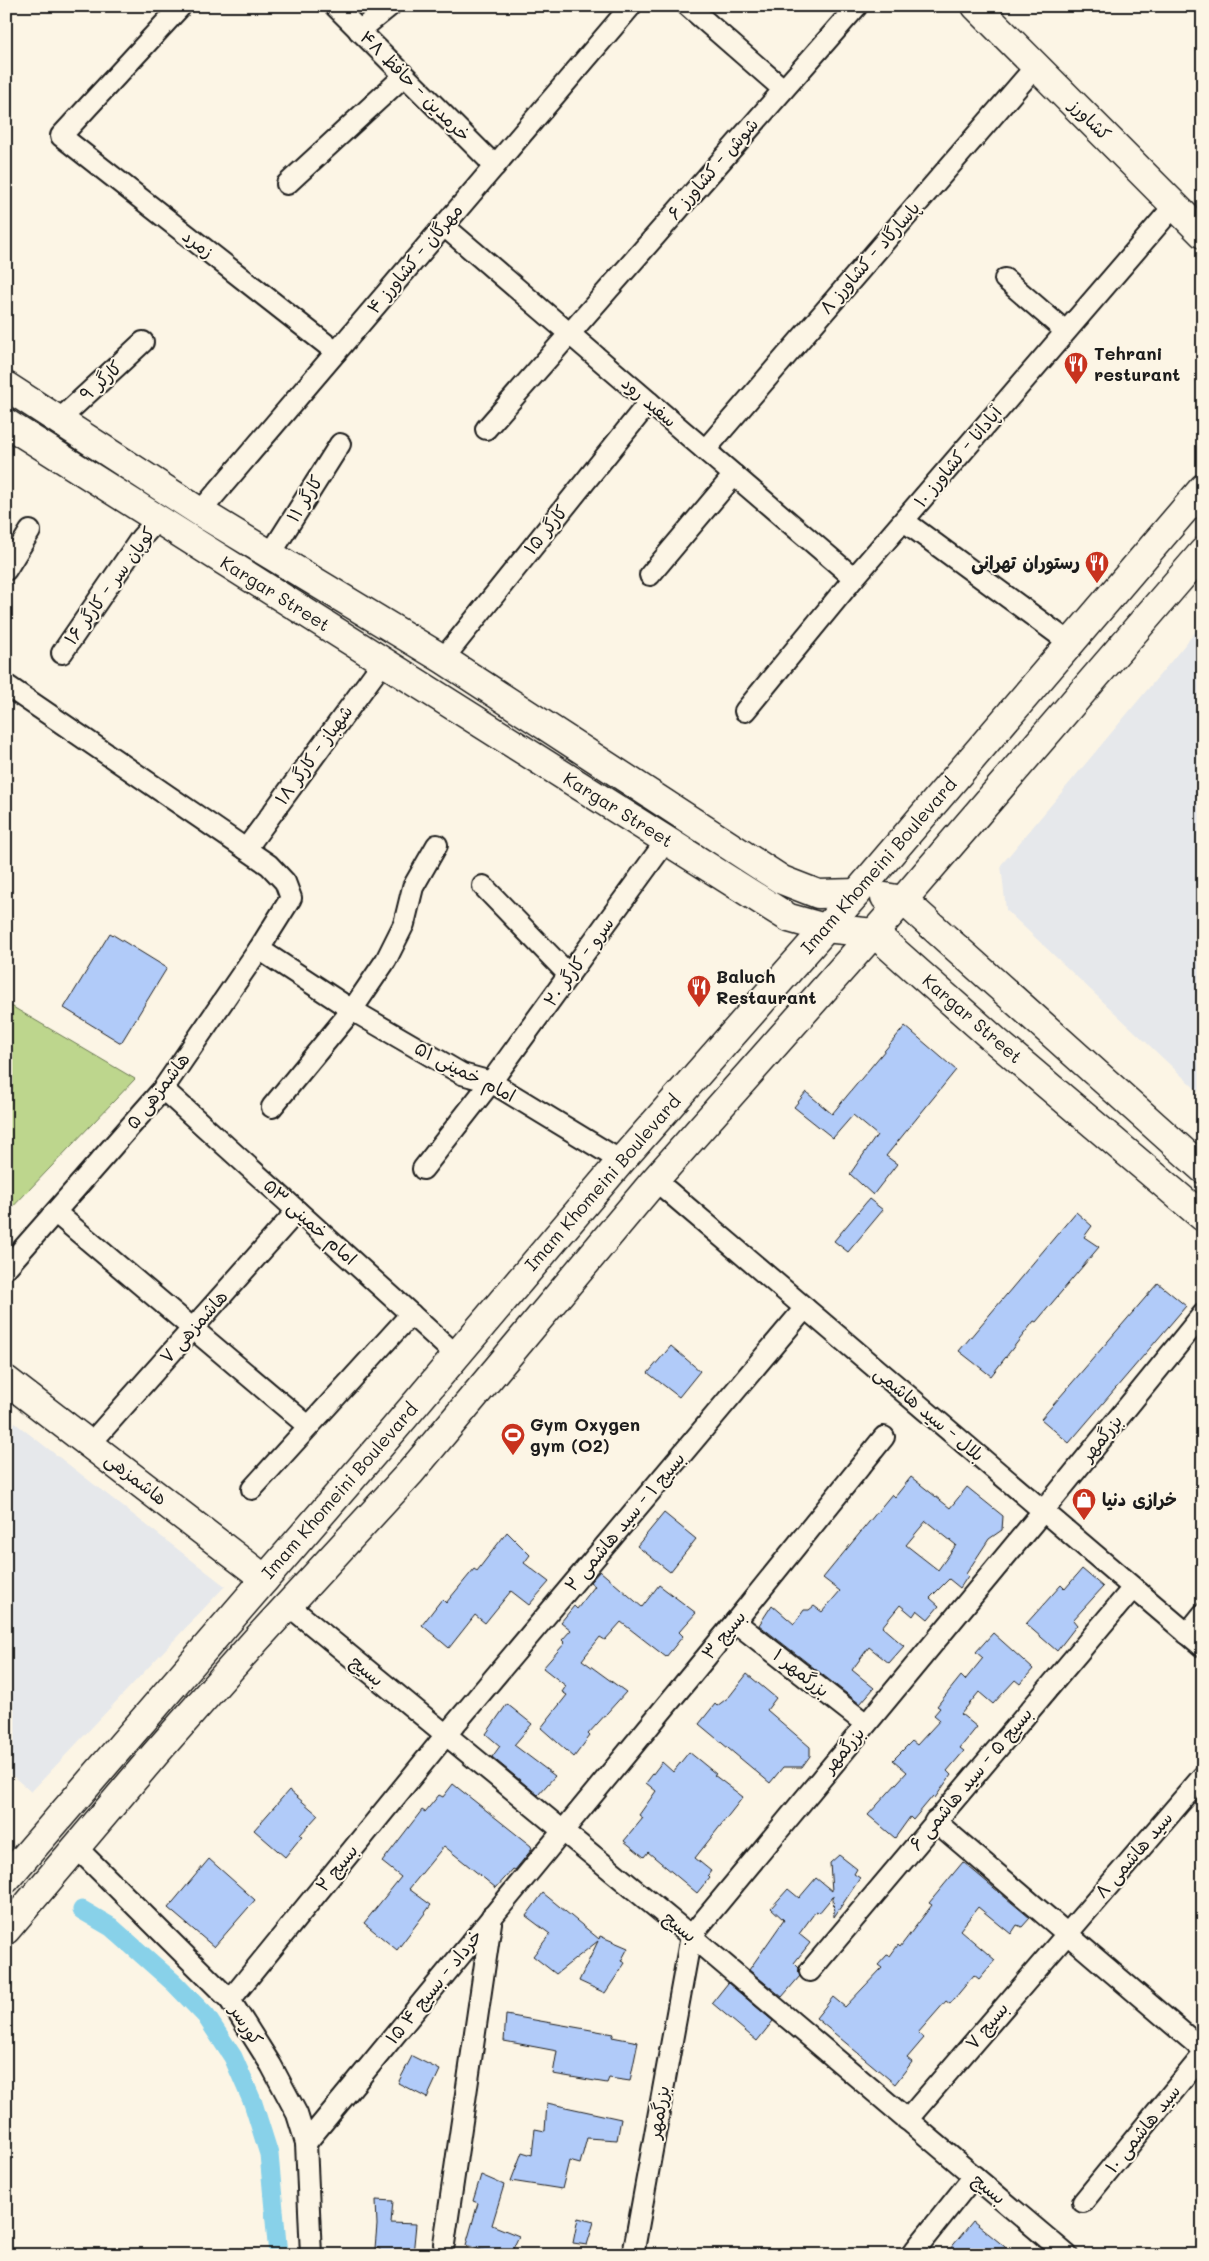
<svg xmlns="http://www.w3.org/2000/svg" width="1209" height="2261" font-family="Mali,'Playpen Sans Arabic',sans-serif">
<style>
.built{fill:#e6e8eb}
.green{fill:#bdd68d;stroke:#6c7954}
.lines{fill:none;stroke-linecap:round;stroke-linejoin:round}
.canal{stroke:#88d1e9;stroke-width:19}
.building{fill:#b1cbf9;stroke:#1c1c1c;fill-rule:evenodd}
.street-casing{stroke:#1c1c1c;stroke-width:24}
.secondary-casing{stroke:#1c1c1c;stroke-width:31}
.primary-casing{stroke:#1c1c1c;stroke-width:31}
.street{stroke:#fcf5e5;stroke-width:20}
.secondary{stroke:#fcf5e5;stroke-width:28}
.primary{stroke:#fcf5e5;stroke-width:28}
.labels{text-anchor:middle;stroke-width:4;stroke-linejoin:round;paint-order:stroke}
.street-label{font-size:18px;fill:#1c1c1c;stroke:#fcf5e5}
.poi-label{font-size:18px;font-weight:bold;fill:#1c1c1c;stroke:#fcf5e5;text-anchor:start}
</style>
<rect width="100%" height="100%" fill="#fcf5e5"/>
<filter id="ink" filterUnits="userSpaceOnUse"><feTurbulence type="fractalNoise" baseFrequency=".02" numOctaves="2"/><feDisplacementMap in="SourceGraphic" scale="10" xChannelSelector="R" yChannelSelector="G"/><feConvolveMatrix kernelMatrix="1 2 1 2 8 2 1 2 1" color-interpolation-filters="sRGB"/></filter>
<g filter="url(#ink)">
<g class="built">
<polygon points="1203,623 1203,1096 1006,910 1001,865"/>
<polygon points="6,1416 225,1586 31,1792 6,1770"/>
</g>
<polygon class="green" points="6,1003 135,1079 6,1214"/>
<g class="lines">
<polyline class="canal" points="82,1910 111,1927 174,1983 206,2016 233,2057 253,2103 269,2154 278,2255"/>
</g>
<g class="building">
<polygon points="110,933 167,968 121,1043 64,1008"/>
<polygon points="905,1026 956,1070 886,1156 897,1164 873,1195 850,1174 877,1135 853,1115 833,1138 794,1107 806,1092 832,1114"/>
<polygon points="869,1199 883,1210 848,1252 834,1241"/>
<polygon points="1076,1212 1092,1226 1084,1237 1099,1247 1036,1322 1034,1321 991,1376 959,1351"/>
<polygon points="1158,1283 1186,1306 1069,1443 1041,1419"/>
<polygon points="671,1346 700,1371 679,1397 648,1373"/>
<path d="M 911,1477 L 950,1508 L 967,1487 L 1003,1516 L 1002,1530 L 989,1539 L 966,1574 L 968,1576 L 960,1588 L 949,1579 L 930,1598 L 939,1606 L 928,1619 L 917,1610 L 913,1616 L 900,1605 L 882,1627 L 904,1646 L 889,1663 L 869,1647 L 852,1670 L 874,1688 L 860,1704 L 759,1625 L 772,1605 L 794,1624 L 804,1610 L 809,1610 L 814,1606 L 822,1612 L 840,1591 L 823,1578 L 892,1494 L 895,1497 ZM 926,1521 L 956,1545 L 938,1570 L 906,1545 Z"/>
<polygon points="664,1513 696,1539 670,1572 637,1546"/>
<polygon points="507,1532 530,1555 524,1563 549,1582 529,1605 511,1591 485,1623 475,1615 449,1648 422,1625 442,1599 446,1603 474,1569 477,1571"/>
<polygon points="1082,1569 1103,1587 1073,1620 1077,1625 1057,1651 1026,1624 1061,1585 1065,1589"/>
<polygon points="600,1571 642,1607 659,1585 696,1613 679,1632 683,1636 666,1657 621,1622 605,1640 600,1637 582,1660 626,1692 588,1734 590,1736 574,1757 541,1728 567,1695 562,1692 566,1686 543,1668 565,1643 562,1640 571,1630 561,1622 574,1606 577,1609 595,1586 590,1582"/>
<polygon points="993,1633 1033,1669 1020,1684 1015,1680 993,1704 979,1692 961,1714 977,1727 960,1748 964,1751 947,1771 951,1775 935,1798 933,1796 913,1820 910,1817 895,1838 868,1815 907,1772 893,1760 912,1741 917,1745 940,1720 934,1715 940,1708 937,1706 961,1676 965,1680 983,1658 976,1652"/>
<polygon points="747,1674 776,1698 767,1710 810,1747 810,1756 802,1767 783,1767 770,1783 699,1724 715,1704 717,1706 729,1697"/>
<polygon points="507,1704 532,1724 514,1745 555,1776 538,1795 492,1757 500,1746 486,1734"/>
<polygon points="689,1752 716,1774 714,1775 743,1797 695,1858 711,1871 708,1875 710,1877 697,1893 648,1852 644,1857 624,1841 643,1818 639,1815 656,1791 646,1783 662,1762 673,1772"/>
<polygon points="453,1784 531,1846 532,1849 515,1870 513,1869 496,1888 444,1846 409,1889 431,1905 397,1950 364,1923 401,1877 382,1862 422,1810 425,1812 439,1795 443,1797"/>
<polygon points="289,1790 318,1815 300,1835 302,1836 285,1857 254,1830"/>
<polygon points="839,1855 857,1869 854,1874 860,1878 834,1917 833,1896 819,1913 816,1911 799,1934 810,1943 794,1963 799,1968 800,1976 782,1997 749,1970 784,1920 771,1908 788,1889 799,1898 816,1878 832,1891 830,1863"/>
<polygon points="209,1859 255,1900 214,1947 168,1908"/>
<polygon points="963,1862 1030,1918 1022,1927 1017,1925 1011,1934 978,1907 960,1930 995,1960 979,1979 974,1975 950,2004 946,2001 918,2033 924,2038 907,2058 912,2062 895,2084 816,2018 833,1997 845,2007 882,1968 878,1965 887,1955 890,1956 898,1945 900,1947 932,1905 929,1903"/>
<polygon points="543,1893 599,1939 600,1936 628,1948 621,1961 625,1963 605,1993 579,1981 598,1941 556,1974 533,1956 550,1934 526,1916"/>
<polygon points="728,1983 773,2021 757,2041 712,2003"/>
<polygon points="506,2015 614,2034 612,2037 638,2042 630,2081 609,2078 607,2083 553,2074 557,2051 504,2041"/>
<polygon points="412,2056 440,2070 427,2098 398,2083"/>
<polygon points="547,2103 621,2119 617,2140 587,2138 580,2164 569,2161 562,2189 511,2181 522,2152 532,2155 535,2129 545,2131"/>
<polygon points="481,2175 504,2185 492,2225 519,2236 510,2255 495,2255 466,2245 478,2203 473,2201"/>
<polygon points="376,2200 393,2201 391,2223 416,2224 413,2255 380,2255 380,2249 375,2248 377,2225"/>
<polygon points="578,2218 594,2222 587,2245 573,2243"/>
<polygon points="973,2221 1015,2255 945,2255"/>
</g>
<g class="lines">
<defs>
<g id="street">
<polyline points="181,6 61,136 336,352"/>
<polyline points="335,6 495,166"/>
<polyline points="688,6 783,89"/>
<polyline points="359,31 390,6"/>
<polyline points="287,184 404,76"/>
<polyline points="444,226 854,578"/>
<polyline points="1005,279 1065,331"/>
<polyline points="59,420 143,342"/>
<polyline points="486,429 857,6"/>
<polyline points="705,450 1036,66"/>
<polyline points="200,512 631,6"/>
<polyline points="904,521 1070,643"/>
<polyline points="270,555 340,444"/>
<polyline points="6,570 30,531"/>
<polyline points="650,575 734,475"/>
<polyline points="62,653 141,538 158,519"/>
<polyline points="443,659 649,402"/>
<polyline points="6,685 269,865 285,882 291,898 259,949 163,1089 6,1268"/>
<polyline points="745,711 854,578 1174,206"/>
<polyline points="246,849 383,662"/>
<polyline points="483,886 569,975"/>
<polyline points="259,949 352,1010 462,1074 491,1082 621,1161"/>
<polyline points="163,1089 456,1355"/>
<polyline points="272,1107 352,1010 386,960 404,924 413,887 437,845"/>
<polyline points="423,1169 491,1082 666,841"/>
<polyline points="655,1180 1203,1647"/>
<polyline points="56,1213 308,1426"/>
<polyline points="90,1444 297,1211"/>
<polyline points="252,1489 411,1314"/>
<polyline points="288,1605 691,1936 1067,2255"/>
<polyline points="735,1622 866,1724"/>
<polyline points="1187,1634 1203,1614"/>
<polyline points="935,1821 1203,2050"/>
<polyline points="77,1848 230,2000 271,2065 297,2114 306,2143 311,2255"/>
<polyline points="810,1971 1133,1588"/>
<polyline points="230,2000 445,1736 805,1308"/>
<polyline points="907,2120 1203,1776"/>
<polyline points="306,2143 735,1622 884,1437"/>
<polyline points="1083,2202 1203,2055"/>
<polyline points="444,2244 492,1916"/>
<polyline points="633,2255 691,1936 1043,1511 1203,1314"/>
<polyline points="911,2255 974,2176"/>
</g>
<g id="secondary">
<polyline points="976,6 1203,234"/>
<polyline points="6,386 200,512 443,659 782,880 818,894 857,893"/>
<polyline points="6,423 789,918 825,928"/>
<polyline points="6,1380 265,1579"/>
</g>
<g id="primary">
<polyline points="885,897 903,900 1203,1169"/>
<polyline points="825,928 874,933 997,1042 1203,1217"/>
<polyline points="6,1879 379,1447 621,1161 857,893 1203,488"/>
<polyline points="6,1930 156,1753 256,1640 410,1473 655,1180 903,900 1203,552"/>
</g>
</defs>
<use href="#street" class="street-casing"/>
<use href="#secondary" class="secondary-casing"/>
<use href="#primary" class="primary-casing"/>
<use href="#street" class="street"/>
<use href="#secondary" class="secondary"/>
<use href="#primary" class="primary"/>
</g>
</g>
<defs>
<symbol id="restaurant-pin" viewBox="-11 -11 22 30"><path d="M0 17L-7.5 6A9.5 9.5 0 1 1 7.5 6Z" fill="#c8321e" stroke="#fcf5e5"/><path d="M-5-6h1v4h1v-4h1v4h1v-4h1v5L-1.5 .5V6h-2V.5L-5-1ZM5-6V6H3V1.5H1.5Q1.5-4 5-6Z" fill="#fff"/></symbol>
<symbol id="stadium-pin" viewBox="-11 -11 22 30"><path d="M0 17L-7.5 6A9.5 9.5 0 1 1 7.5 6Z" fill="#c8321e" stroke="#fcf5e5"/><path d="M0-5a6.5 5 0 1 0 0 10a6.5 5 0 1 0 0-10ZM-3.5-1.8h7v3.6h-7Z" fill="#fff"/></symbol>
<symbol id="shop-pin" viewBox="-11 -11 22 30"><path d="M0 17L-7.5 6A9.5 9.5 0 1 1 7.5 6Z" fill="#c8321e" stroke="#fcf5e5"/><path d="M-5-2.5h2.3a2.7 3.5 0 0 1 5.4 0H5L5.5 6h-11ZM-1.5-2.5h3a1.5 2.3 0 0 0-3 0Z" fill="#fff"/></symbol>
</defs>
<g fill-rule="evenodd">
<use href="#restaurant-pin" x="1062" y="350" width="28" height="38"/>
<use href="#restaurant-pin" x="1083" y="549" width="28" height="38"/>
<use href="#restaurant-pin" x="685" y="973" width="28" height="38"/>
<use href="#stadium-pin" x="499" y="1421" width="28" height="38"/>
<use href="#shop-pin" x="1070" y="1486" width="28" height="38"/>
</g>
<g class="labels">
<g class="street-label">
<text transform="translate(415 86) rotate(45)" y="6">خرمدین - حافظ ۴۸</text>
<text transform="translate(1090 120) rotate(45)" y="6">کشاورز</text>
<text transform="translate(713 169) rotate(-49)" y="6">شوش - کشاورز ۶</text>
<text transform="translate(198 244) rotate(38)" y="6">زمرد</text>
<text transform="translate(870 258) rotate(-49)" y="6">پاسارگاد - کشاورز ۸</text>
<text transform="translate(415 259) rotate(-50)" y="6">مهرگان - کشاورز ۴</text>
<text transform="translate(101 381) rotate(-42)" y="6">کارگر ۹</text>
<text transform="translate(649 402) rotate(41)" y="6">سفید رود</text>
<text transform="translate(958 457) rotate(-50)" y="6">آپادانا - کشاورز ۱۰</text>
<text transform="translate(305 499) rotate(-58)" y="6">کارگر ۱۱</text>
<text transform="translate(546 530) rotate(-51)" y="6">کارگر ۱۵</text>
<text transform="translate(110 586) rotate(-54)" y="6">کوپان سر - کارگر ۱۶</text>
<text transform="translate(275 594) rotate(32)" y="6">Kargar Street</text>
<text transform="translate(314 755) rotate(-54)" y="6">شهباز - کارگر ۱۸</text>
<text transform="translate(618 810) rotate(32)" y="6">Kargar Street</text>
<text transform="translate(879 866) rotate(-49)" y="6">Imam Khomeini Boulevard</text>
<text transform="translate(579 962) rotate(-54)" y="6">سرو - کارگر ۲۰</text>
<text transform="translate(972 1019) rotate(41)" y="6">Kargar Street</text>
<text transform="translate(465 1072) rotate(27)" y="6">امام خمینی ۵۱</text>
<text transform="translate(158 1091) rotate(-52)" y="6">هاشمزهی ۵</text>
<text transform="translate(603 1183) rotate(-49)" y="6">Imam Khomeini Boulevard</text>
<text transform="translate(310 1222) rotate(42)" y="6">امام خمینی ۵۳</text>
<text transform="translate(194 1327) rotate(-48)" y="6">هاشمزهی ۷</text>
<text transform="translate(929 1414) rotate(40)" y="6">بلال - سید هاشمی</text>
<text transform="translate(1102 1438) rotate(-51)" y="6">بزرگمهر</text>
<text transform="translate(136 1479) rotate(38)" y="6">هاشمزهی</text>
<text transform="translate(340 1491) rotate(-49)" y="6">Imam Khomeini Boulevard</text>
<text transform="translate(625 1522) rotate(-50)" y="6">بسیج ۱ - سید هاشمی ۲</text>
<text transform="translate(724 1635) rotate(-50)" y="6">بسیج ۳</text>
<text transform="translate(367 1671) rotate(40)" y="6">بسیج</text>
<text transform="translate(801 1673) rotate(38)" y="6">بزرگمهر ۱</text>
<text transform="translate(844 1750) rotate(-50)" y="6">بزرگمهر</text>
<text transform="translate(971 1779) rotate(-50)" y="6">بسیج ۵ - سید هاشمی ۶</text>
<text transform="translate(1134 1855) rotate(-49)" y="6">سید هاشمی ۸</text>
<text transform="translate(337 1868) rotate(-51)" y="6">بسیج ۲</text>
<text transform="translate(680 1927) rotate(40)" y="6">بسیج</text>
<text transform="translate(434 1987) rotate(-51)" y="6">۱۵ خرداد - بسیج ۴</text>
<text transform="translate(246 2025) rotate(57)" y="6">کورسر</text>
<text transform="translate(987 2026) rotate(-50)" y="6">بسیج ۷</text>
<text transform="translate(659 2112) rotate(-80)" y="6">بزرگمهر</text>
<text transform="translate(1143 2129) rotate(-51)" y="6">سید هاشمی ۱۰</text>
<text transform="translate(989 2189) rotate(40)" y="6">بسیج</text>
</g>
<g class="poi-label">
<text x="1094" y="360">Tehrani<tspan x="1094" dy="21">resturant</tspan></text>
<text x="1080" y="569" text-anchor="end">رستوران تهرانی</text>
<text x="716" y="983">Baluch<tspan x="716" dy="21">Restaurant</tspan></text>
<text x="530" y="1431">Gym Oxygen<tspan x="530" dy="21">gym (O2)</tspan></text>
<text x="1102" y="1506">خرازی دنیا</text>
</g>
</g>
<rect width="1209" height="2261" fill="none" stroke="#fcf5e5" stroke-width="25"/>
<rect x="12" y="12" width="1184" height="2236" fill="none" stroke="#1c1c1c" stroke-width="2" filter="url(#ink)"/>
</svg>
